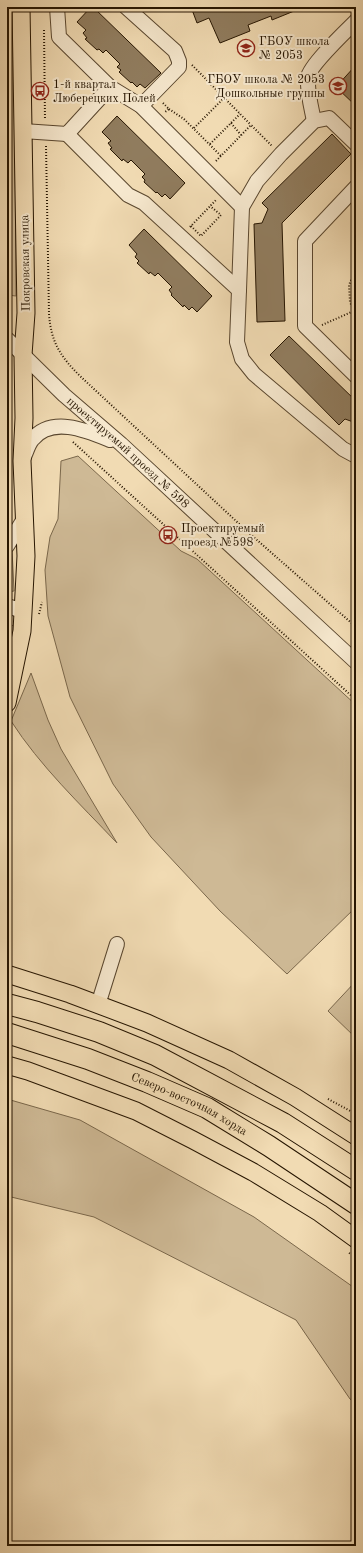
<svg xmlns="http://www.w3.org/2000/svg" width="363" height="1553" font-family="'Old Standard TT',serif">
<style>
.green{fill:#ceb995;stroke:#7a674b}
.building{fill:#907c5e;stroke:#261501}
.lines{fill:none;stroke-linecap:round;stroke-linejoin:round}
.minor-casing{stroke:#59462e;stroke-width:16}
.major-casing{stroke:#261501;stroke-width:19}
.highway-casing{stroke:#261501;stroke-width:22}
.path{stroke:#261501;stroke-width:2;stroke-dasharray:1 2;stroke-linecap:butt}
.minor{stroke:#f6e8ce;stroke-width:14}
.major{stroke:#f1dbb3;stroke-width:17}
.highway{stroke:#f1dbb3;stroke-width:20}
.labels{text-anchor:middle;stroke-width:4;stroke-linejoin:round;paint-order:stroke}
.poi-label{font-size:12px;fill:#261501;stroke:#f6e8ce;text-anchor:start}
.street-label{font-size:12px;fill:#261501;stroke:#f6e8ce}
</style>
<rect width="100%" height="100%" fill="#f1dbb3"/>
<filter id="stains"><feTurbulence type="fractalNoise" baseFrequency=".005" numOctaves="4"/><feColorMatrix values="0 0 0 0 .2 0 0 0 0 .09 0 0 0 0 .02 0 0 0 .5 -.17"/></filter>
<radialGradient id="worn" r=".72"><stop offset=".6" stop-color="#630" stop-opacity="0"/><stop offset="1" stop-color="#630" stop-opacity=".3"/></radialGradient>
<g class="green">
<polygon points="7,7 14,7 16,296 7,295"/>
<polygon points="78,456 181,551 197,559 356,705 356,907 287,974 220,911 151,837 113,784 70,697 48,616 45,570 50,537 58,519 61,461"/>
<polygon points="12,549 14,591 7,592 7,553"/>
<polygon points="7,623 9,623 19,630 7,688"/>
<path d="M 31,673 L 48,720 L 61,749 L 117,843 C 80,804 40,766 11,721 Z"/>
<polygon points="356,981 356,1038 328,1011"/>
<polygon points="7,1099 80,1120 254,1217 356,1289 356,1403 350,1399 296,1320 94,1217 7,1196"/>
</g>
<g class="building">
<polygon points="91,7 93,7 161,73 145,88 140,84 137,87 132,82 131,83 119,72 121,70 117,67 120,64 106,50 103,53 99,49 97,50 85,39 87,38 83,33 86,30 77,22"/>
<polygon points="191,7 304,7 272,20 271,16 248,25 250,31 220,43 209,18 197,23"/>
<polygon points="356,65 356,106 336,87"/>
<polygon points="117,116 185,183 170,199 165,194 162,197 157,192 156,193 144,182 145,180 142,177 145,174 131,160 128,163 123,159 122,161 110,149 112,148 108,143 111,141 102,132"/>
<polygon points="332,134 351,154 282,223 285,321 257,322 254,224 262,223 268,209 262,203"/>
<polygon points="144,229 212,296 197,312 192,307 189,310 184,305 183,307 171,295 172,294 169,290 172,287 158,273 155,276 150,272 149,274 137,263 139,261 135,257 137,254 129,245"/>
<polygon points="289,336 356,401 356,423 345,419 339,425 270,355"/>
</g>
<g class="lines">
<defs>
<g id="minor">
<polyline points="126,7 175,51 179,61 179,67 141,106"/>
<polyline points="110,87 141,106 242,207"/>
<path d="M 314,121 C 311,106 307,92 308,77 C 310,65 346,31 356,21"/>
<polyline points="23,131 67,134 110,87 59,37 57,7"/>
<polyline points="67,134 128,195 144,203 239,290 237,342 242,359 254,374 343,449 356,456"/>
<polyline points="356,187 305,241 305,326 356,376"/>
<polyline points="239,290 242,207 257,181 281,154 314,121 329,118 356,144"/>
<path id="s1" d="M 7,339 L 64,395 L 121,444 L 356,662"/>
<path d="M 23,459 C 26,453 28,445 32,440 C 51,415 88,431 110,440"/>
<polyline points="7,546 24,519"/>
<polyline points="7,606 23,611"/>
<polyline points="98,1005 117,944"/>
</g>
<g id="major">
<polyline points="7,703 22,631 26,556 22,461 24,418 23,355 26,313 21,7"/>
<polyline points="7,974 70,994 147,1023 229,1060 295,1097 356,1136"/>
<polyline points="7,1065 28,1071 136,1111 193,1140 253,1172 320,1213 356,1239"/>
</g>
<g id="highway">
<polyline points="7,1004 37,1012 99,1032 155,1055 283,1123 356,1170"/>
<path id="s2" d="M 7,1033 L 88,1059 L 147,1082 L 207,1108 L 269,1146 L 356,1204"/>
</g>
</defs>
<use href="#minor" class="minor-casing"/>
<use href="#major" class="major-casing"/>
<use href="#highway" class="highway-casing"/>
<g class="path">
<polyline points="44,30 45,120"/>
<polyline points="192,65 251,125"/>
<polyline points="163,103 169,109 165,112"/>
<polyline points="169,109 184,119 221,156"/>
<polyline points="231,123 241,135"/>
<polyline points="194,128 224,98"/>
<polyline points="210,144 240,114"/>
<path d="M 46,146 L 49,314 C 51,342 60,356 80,376 L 249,533 L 356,627"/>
<polyline points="216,161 251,125 272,146"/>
<polyline points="191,226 201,236 221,215 210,206"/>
<polyline points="190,227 216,200"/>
<polyline points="356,269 349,285 350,302 356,316"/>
<polyline points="322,325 356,310"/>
<polyline points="73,442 356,700"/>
<polyline points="39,614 42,602"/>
<polyline points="7,727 10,717"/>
<polyline points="328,1099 356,1114"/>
<polyline points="349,1253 356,1257"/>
</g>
<use href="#minor" class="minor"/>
<use href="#major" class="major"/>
<use href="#highway" class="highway"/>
</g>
<defs>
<symbol id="school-ring" viewBox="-11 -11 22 22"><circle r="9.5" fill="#f6e8ce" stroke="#8f2418" stroke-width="1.5"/><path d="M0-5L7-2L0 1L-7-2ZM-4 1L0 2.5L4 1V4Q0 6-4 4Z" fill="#8f2418"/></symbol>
<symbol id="bus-ring" viewBox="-11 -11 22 22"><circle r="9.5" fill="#f6e8ce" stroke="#8f2418" stroke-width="1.5"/><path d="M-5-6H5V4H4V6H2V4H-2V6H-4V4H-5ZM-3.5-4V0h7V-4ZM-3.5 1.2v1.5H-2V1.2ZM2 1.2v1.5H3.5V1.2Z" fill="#8f2418"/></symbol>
</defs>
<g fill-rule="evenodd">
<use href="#school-ring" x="236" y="38" width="20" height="20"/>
<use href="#school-ring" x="328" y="76" width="20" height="20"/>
<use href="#bus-ring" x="30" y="81" width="20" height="20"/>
<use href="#bus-ring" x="158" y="525" width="20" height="20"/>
</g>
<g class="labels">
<g class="poi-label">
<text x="259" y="45">ГБОУ школа<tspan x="259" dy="14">№ 2053</tspan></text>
<text x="325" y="83" text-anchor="end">ГБОУ школа № 2053<tspan x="325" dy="14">Дошкольные группы</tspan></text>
<text x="53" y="88">1-й квартал<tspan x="53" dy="14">Люберецких Полей</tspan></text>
<text x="181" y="532">Проектируемый<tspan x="181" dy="14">проезд №598</tspan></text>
</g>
<g class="street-label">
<text transform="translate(25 263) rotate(-91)" y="4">Покровская улица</text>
<text dy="4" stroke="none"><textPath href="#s1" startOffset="166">проектируемый проезд № 598</textPath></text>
<text dy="4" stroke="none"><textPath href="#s2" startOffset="196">Северо-восточная хорда</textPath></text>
</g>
</g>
<rect width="363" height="1553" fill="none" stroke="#f1dbb3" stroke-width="24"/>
<rect x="8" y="8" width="347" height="1537" fill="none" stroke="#261501" stroke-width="2"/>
<rect x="12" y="12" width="339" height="1529" fill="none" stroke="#261501"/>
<rect width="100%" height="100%" filter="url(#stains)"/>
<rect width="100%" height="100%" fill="url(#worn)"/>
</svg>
